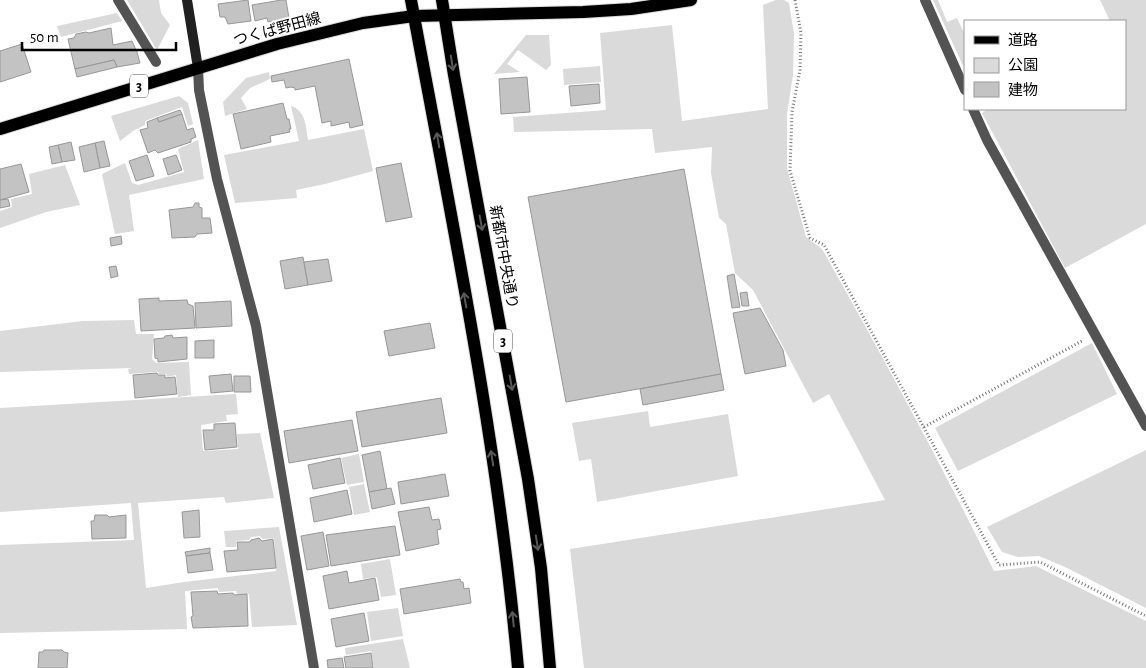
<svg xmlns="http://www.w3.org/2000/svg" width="1146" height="668" font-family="'Alegreya Sans','Noto Sans JP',sans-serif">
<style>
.green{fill:#dadada}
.building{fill:#c3c3c3;stroke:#979797}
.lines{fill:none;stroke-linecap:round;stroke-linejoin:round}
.primary-casing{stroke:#dbdbdb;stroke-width:14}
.path{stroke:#757575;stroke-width:3;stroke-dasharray:1 2.5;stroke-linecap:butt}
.street{stroke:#535353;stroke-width:10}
.secondary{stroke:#202020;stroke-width:10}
.primary{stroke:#000;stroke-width:12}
.oneway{stroke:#595959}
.labels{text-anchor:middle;stroke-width:4;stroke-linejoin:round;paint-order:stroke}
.shield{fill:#fff;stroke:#4c4c4c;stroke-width:1}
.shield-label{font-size:14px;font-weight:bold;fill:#000}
.street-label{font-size:15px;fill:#000;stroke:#fff}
</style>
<rect width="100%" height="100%" fill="#fff"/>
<g class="green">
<polygon points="127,0 159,0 161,13 170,25 157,50"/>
<path d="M 776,0 L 784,0 L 789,3 L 794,34 L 793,75 L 787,114 L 787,168 L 806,237 L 822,249 C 882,355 940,462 994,571 L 1036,566 L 1146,621 L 1146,668 L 584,668 L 570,549 L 885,500 L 829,394 L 813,403 L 753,290 L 735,273 L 726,224 L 719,218 L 711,173 L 712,147 L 655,153 L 652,129 L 514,132 L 513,117 L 606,110 L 600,33 L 672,25 L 682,121 L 768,109 L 763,5 Z"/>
<polygon points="933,0 938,0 947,22 957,18 965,35 965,70"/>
<polygon points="1100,0 1146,0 1146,224 1065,268 982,113 988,109 1125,109 1125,21 1110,21"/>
<polygon points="117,13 122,21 61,37 57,26"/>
<polygon points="526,35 549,35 551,65 546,70 518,50 507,64 520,72 494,74"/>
<polygon points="600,66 601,82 564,85 563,69"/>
<polygon points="269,72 270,79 250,88 241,98 247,109 225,116 223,102 246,78"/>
<polygon points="179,96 188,103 193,124 188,126 182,107 145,121 145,125 133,131 120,141 111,116"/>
<path d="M 291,106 C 306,111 306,127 308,140 L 364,129 L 373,171 L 325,184 L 296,190 L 297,198 L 235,203 L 224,155 L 299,141 Z"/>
<polygon points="198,140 204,179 129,195 134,231 115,234 102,174 125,163 132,183 138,185 184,172 178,149"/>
<polygon points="65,165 80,205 46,212 0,228 0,211 12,207 11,199 32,194 29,174"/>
<polygon points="134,320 136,334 154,334 152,359 156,363 189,362 191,395 178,397 176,375 167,377 166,374 159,374 158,372 129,374 128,369 132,368 0,372 0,331 83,321"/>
<polygon points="1092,343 1117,394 958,471 935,428"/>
<polygon points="236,394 238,414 226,415 227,421 201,425 203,451 238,449 237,434 260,433 274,498 226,503 224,497 138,503 146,588 184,582 276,571 274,538 263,539 260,536 251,537 249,540 236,541 236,547 226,547 224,531 279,527 297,625 252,627 249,594 237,594 236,591 219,592 218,588 185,591 187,629 0,633 0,545 134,540 131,503 0,512 0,408"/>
<polygon points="648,411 650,427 728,414 738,476 597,502 591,459 579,461 572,423"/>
<polygon points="1146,450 1146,608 1065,567 1039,556 1018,557 1002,552 987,527"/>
<polygon points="359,454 364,482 347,485 341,458"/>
<polygon points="364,484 370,512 354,515 349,487"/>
<polygon points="390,559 396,595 381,597 377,577 363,579 361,564"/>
<polygon points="398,608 403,636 371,641 367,612"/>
<polygon points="403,639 410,668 374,668 371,651 346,655 345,648"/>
</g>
<g class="building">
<polygon points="248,0 251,21 228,24 225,17 220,17 218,4"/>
<polygon points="281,0 286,0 289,18 268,22 267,18 255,21 252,5"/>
<polygon points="111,28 113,45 132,41 137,52 140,63 117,67 114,60 75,69 68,39 74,38 76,34 86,32 89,33"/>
<polygon points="22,44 31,72 0,82 0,51"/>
<polygon points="349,59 363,125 350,128 349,122 331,126 331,121 322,123 315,86 295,90 295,88 291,87 286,88 284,80 272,82 271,76"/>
<polygon points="114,60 117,67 77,77 75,69"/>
<polygon points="527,77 530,112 501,114 499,79"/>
<polygon points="599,84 600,103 571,106 569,86"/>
<polygon points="283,103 287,119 289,119 291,129 289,129 290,132 270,136 271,142 241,149 233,114"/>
<polygon points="180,110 182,114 159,122 157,118"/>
<polygon points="182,114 187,130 193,128 196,137 191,139 191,142 158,153 155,150 148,153 140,130 148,128 147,122 157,118 159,122"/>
<polygon points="104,141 110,166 100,168 95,143"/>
<polygon points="71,142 75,160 62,162 58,145"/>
<polygon points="95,143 100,168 84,172 79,147"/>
<polygon points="58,145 62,162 52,164 49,147"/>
<polygon points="147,155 154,176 136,181 129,161"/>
<polygon points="176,155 182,170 168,175 163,159"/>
<polygon points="401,163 412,217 386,222 376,168"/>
<polygon points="21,164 29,192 0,200 0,169"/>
<polygon points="684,169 721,374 566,402 528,197"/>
<polygon points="8,199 10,206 0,208 0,200"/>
<polygon points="195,203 199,203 199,207 202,208 202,218 210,218 212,233 197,234 195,237 172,238 169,210 193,207"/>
<polygon points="121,236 122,244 111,246 110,238"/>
<polygon points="303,257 308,285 285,289 280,261"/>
<polygon points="328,259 332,281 308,285 304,262"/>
<polygon points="116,266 118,276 111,278 109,267"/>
<polygon points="734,274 740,307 732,308 727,276"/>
<polygon points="747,292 749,306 742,306 740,293"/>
<polygon points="159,298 159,301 187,300 188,304 193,306 195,328 141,331 139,299"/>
<polygon points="231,301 232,326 196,328 195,303"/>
<polygon points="760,308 783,350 786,366 745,374 733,313"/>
<polygon points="430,323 435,348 389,356 384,331"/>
<polygon points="172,335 173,338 187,337 187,359 158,362 158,359 155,358 154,339 164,338 165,336"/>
<polygon points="214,340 214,358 195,358 195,341"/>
<polygon points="157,373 158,375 165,375 165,378 175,377 177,394 135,398 133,375"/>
<polygon points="231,374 233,391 211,393 209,376"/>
<polygon points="721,374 724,390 643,405 640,389"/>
<polygon points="234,376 250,376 251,392 234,392"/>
<polygon points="441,398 447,433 362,447 356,412"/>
<polygon points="352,420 358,451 289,463 284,431"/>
<polygon points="235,423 237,447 205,450 203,430 214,430 214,424"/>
<polygon points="380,451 387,489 369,492 362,455"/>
<polygon points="340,458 345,483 313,489 308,465"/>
<polygon points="445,474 449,496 401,504 398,482"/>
<polygon points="391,488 395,504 372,509 369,492"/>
<polygon points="347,490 352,514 314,522 310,498"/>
<polygon points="429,507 432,520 439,519 441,529 437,530 439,544 406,551 398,512"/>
<polygon points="199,510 200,537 184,538 182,512"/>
<polygon points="95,515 107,515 109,517 126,515 126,538 92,539 91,521 94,521"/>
<polygon points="395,526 400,555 331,566 326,535"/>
<polygon points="323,532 329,566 307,570 301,536"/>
<polygon points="259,538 262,541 273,539 276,568 227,572 224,551 238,550 237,542 250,542 251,540"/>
<polygon points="210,548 210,553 186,556 185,552"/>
<polygon points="210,553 213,570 188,573 186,556"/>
<polygon points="347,571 349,583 375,578 379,600 329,609 323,576"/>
<polygon points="460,579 461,582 463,582 464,589 469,588 471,603 404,614 400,589"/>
<polygon points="217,591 218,594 233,593 234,595 247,594 248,626 193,628 191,617 193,616 191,592"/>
<polygon points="364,613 369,641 336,647 331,619"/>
<polygon points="44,650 62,650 64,652 68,653 67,668 38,668 39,652 43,652"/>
<polygon points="371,653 373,668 346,668 344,657"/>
<polygon points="342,658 344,668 328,668 327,660"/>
</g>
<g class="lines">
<defs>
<g id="primary">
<path d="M 411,0 C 452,222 498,443 518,668"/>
<polyline points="442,0 454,75 528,479 541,568 550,668"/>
<polyline points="0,129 277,44 363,23 414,16 583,12 631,9 691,0"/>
</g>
</defs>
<use href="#primary" class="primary-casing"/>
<g class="path">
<polyline points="795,0 801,33 800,70 792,112 790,171 810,238 824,245 999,565 1040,562 1146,616"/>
<polyline points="924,427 1082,341"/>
</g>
<g class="street">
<polyline points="118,0 156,62"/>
<polyline points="925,0 965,90"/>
<polyline points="198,68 199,90 217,179 256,326 314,668"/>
<polyline points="973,109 987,140 1146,426"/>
</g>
<polyline class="secondary" points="187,0 198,68"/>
<use href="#primary" class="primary"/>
</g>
<defs><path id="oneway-shaft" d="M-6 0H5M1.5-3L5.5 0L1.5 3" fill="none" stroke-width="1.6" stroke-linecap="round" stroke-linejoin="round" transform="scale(1.25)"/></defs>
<g class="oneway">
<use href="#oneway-shaft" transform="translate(452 63) rotate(81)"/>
<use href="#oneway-shaft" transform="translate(438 140) rotate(-100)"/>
<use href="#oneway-shaft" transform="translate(481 223) rotate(80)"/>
<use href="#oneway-shaft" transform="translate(465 300) rotate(-100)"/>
<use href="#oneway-shaft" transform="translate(511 383) rotate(80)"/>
<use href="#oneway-shaft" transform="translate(492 458) rotate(-99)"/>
<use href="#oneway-shaft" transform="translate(537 543) rotate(81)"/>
<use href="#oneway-shaft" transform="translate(513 619) rotate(-96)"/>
</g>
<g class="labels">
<g class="shield">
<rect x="130" y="74.5" width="18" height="23" rx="4"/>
<rect x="494" y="329.5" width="18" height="23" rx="4"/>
</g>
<g class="shield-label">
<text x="139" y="91">3</text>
<text x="503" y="346">3</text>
</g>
<g class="street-label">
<text transform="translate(277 29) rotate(-15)" y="5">つくば野田線</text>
<text transform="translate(504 257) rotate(80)" y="5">新都市中央通り</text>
</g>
</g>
<rect x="964" y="20" width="162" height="90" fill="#ffffff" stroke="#999999"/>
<rect x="974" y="36" width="25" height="8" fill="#000000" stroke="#999999"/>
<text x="1008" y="45" font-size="15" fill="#000000">道路</text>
<rect x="974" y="58" width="25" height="15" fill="#dadada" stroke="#999999"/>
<text x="1008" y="70" font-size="15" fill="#000000">公園</text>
<rect x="974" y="82" width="25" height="15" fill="#c3c3c3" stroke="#999999"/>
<text x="1008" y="95" font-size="15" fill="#000000">建物</text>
<path d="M22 42v8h154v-8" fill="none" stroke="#000000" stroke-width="2.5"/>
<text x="30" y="42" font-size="15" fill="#000000" stroke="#ffffff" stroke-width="4" paint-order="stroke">50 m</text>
</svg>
